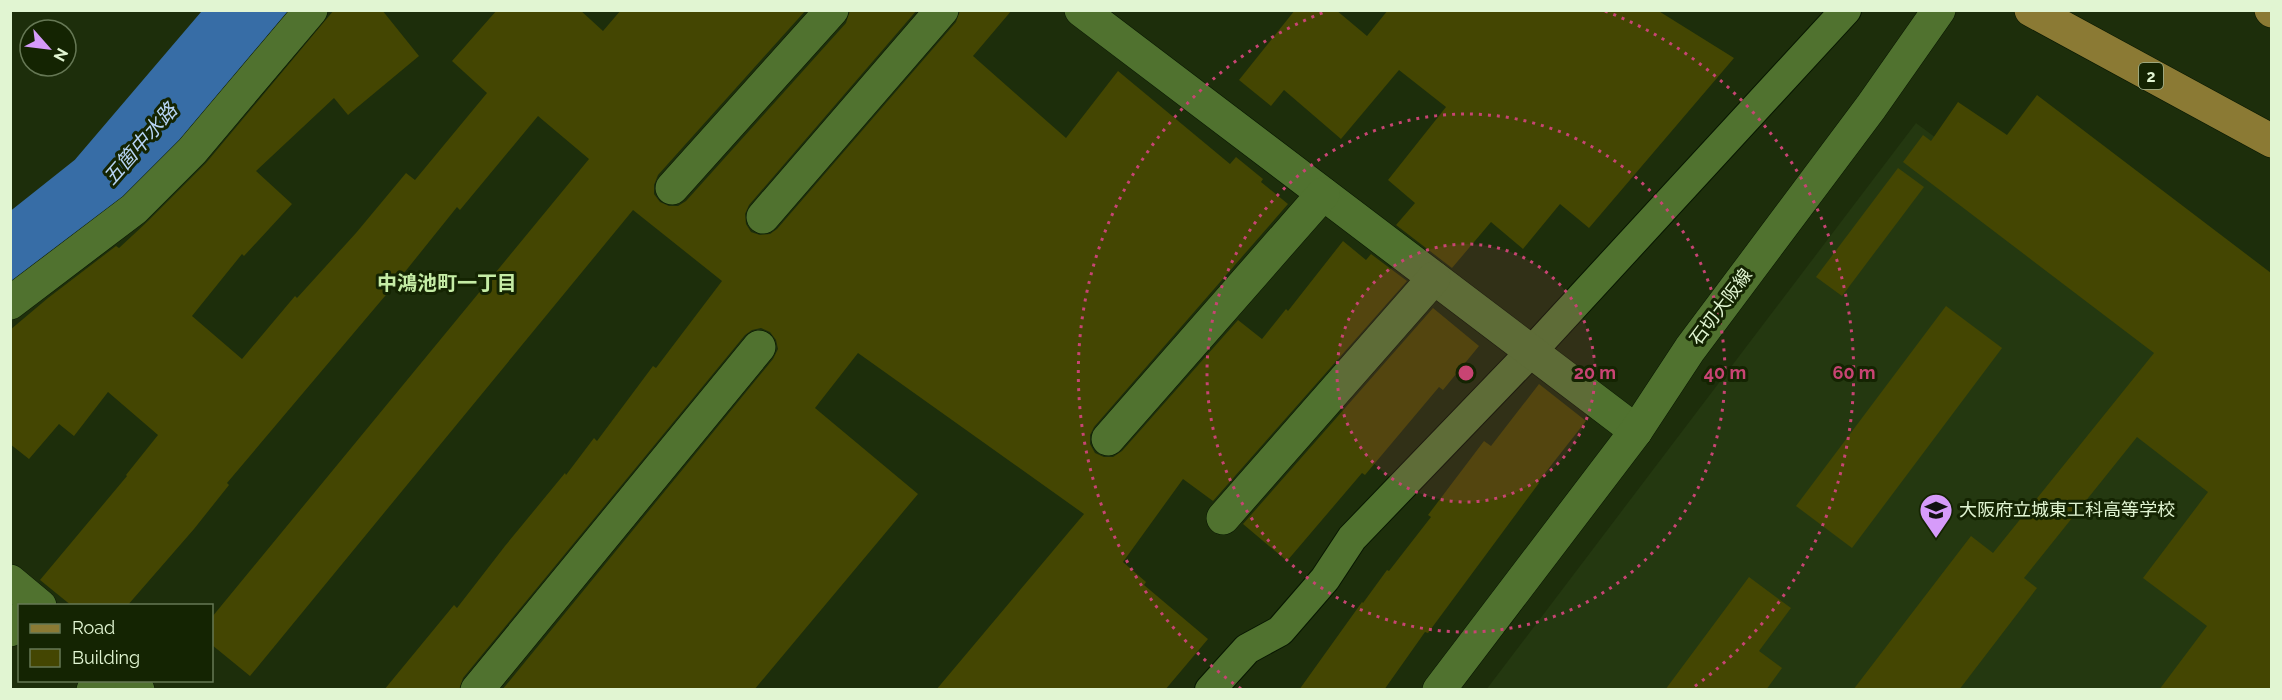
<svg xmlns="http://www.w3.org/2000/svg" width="2282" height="700" font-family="Raleway,'Noto Sans JP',sans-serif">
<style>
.built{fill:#243810}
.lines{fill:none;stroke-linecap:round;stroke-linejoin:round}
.river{stroke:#376da6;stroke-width:78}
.building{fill:#444602}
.pedestrian-casing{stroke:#071600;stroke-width:32}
.minor-casing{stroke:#071600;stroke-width:34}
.secondary-casing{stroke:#071600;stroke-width:34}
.primary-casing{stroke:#071600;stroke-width:34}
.pedestrian{stroke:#50722f;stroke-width:30}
.minor{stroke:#50722f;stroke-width:33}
.secondary{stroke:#50722f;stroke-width:33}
.primary{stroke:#8b7a34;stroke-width:33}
.ring{fill:none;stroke:#c84473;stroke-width:3;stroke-dasharray:3 6}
.labels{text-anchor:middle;stroke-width:6;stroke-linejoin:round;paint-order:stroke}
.shield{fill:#142402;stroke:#a4b694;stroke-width:1.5}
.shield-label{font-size:16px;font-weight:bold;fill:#e1f5d2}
.street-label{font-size:18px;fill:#e1f5d2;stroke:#142402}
.poi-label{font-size:18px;fill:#e1f5d2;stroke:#142402;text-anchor:start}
.water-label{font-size:20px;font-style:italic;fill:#b7d4f4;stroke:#142402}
.neighbourhood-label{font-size:20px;font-weight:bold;fill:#c5eca5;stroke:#142402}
.centre{fill:#c84473;stroke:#142402;stroke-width:3}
.ring-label{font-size:18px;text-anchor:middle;font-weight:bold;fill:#c84473;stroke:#142402;stroke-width:6;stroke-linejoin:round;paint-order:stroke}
</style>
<rect width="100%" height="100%" fill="#1d2e0b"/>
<polygon class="built" points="1916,123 2271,388 2271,689 1486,690"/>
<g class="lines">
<polyline class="river" points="10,261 102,188 254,10"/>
</g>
<g class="building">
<polygon points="334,10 382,10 419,56 348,115 334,98 256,171 292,204 244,256 242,254 192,316 242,359 295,296 297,298 356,233 406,173 415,180 487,93 452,61 497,10 580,10 603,31 621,10 806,10 658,175 654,185 654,194 660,202 669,206 678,206 686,201 846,23 850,10 917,10 749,205 745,214 746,224 751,232 760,235 770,234 777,229 956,22 960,10 1012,10 973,56 1066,138 1118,71 1230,164 1236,157 1263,179 1261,182 1288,204 1094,427 1090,435 1090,444 1095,453 1104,457 1113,457 1122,451 1238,320 1262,339 1286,309 1288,311 1343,241 1366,260 1371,254 1407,281 1213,501 1183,479 1123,562 1146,582 1144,585 1208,639 1165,690 936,690 1084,514 858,353 815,408 918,494 754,690 502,690 773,359 778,349 776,340 770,332 761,328 752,330 745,335 463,678 459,690 384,690 454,605 457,608 505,546 565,473 566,475 594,438 597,441 653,366 656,368 722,281 633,210 250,676 212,645 212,617 589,159 538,116 460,210 457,207 396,283 227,483 229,485 194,529 127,606 72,606 40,580 127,476 126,475 158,435 108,392 74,436 59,424 29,459 10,444 10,330 48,298 116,246 119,248 147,222 206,163"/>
<polygon points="1295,10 1336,10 1367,36 1388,10 1657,10 1734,58 1589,228 1560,204 1523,249 1491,222 1452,268 1396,225 1415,203 1388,180 1446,107 1399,70 1341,139 1284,90 1271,106 1239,80"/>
<polygon points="2037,95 2271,273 2271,690 2159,690 2207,626 2143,578 2208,492 2137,437 2024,578 2037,588 1959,690 1853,690 1971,536 1993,553 2154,353 1903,162 1923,135 1931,141 1958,102 2007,135"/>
<polygon points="1898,168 1924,187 1842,296 1816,277"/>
<polygon points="1946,306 2002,348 1852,548 1796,506"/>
<polygon points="1433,308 1479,346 1443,390 1439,387 1365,475 1362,473 1287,561 1243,524"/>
<polygon points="1539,384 1586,421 1538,482 1539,483 1428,633 1425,632 1384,690 1299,690 1362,602 1363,603 1387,570 1389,571 1431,517 1428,515 1484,441 1491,446"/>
<polygon points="1749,577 1791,608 1759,651 1782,668 1766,690 1665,690"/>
</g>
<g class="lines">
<defs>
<polyline id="pedestrian" points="1210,690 1247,649 1280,631 1325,579 1352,538 1531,352 1846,10"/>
<g id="minor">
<polyline points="1081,10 1636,431"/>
<polyline points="672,188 832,10"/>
<polyline points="763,217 942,10"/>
<polyline points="10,303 134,209 192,151 311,10"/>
<polyline points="1108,439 1323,194"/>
<polyline points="1223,518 1434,278"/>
<polyline points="10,581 40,606"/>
<polyline points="10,630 20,619"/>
<polyline points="128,680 138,690"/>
<polyline points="93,690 100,680"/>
<polyline points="477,690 759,347"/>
</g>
<polyline id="secondary" points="1439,690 1636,431 1690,349 1871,107 1939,10"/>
<g id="primary">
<polyline points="2031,10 2272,141"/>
<polyline points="2271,10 2272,11"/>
</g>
</defs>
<use href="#pedestrian" class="pedestrian-casing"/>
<use href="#minor" class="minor-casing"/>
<use href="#secondary" class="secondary-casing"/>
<use href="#primary" class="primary-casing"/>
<use href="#pedestrian" class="pedestrian"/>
<use href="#minor" class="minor"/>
<use href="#secondary" class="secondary"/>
<use href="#primary" class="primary"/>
</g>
<circle cx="1466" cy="373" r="129" fill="#c84473" fill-opacity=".12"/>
<g class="ring">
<circle cx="1466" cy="373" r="129"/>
<circle cx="1466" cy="373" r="259"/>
<path d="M1241 689A388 388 0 0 1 1327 11M1605 11A388 388 0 0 1 1691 689"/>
</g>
<defs>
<symbol id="school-pin" viewBox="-11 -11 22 30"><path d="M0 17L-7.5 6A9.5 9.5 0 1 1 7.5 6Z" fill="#d69bfa" stroke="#142402"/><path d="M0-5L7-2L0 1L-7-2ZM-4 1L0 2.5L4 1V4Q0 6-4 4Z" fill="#111"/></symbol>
</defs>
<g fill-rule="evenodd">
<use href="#school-pin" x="1917" y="491" width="38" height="52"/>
</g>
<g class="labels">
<rect class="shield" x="2139" y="63" width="24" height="26" rx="4.5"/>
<g class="shield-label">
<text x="2151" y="82">2</text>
</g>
<g class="street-label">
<text transform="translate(1721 307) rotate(-53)" y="6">石切大阪線</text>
</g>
<g class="poi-label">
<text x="1959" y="516">大阪府立城東工科高等学校</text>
</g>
<g class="water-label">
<text transform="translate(140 144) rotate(-49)" y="7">五箇中水路</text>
</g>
<g class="neighbourhood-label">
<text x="447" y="290">中鴻池町一丁目</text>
</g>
</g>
<circle cx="1466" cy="373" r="9" class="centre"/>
<g class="ring-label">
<text x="1595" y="379">20 m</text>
<text x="1725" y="379">40 m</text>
<text x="1854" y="379">60 m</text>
</g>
<rect width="2282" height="700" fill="none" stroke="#e1f5d2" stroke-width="24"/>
<rect x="18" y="604" width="195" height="78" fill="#142402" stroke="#667855" stroke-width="1.5"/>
<rect x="30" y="624" width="30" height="9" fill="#8b7a34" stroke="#667855" stroke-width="1.5"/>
<text x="72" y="634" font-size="18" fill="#e1f5d2">Road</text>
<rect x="30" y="649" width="30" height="18" fill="#444602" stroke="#667855" stroke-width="1.5"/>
<text x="72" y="664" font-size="18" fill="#e1f5d2">Building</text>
<g transform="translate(48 48) rotate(118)"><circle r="28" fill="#142402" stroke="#667855" stroke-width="1.5"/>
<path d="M0-4.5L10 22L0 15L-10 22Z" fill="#d69bfa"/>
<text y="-9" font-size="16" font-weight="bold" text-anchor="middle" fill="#e1f5d2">N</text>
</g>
</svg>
